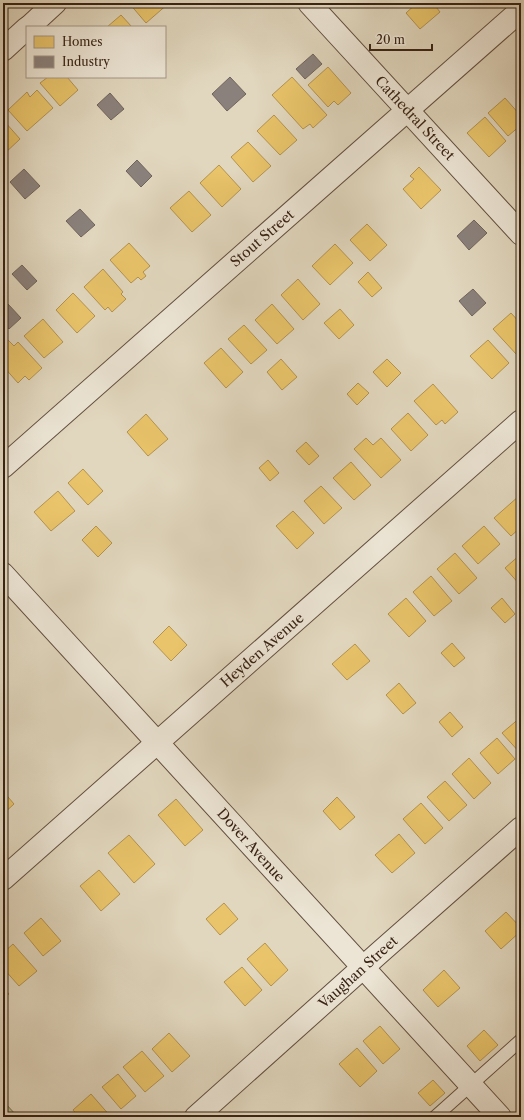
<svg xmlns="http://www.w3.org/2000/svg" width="524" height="1120" font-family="'Libre Caslon Text',serif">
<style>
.green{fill:#b4be90;stroke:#767052}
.homes{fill:#e9c46a;stroke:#b49350}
.industry{fill:#8a817c;stroke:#71645d}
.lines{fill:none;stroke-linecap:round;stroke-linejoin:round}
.service-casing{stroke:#624f3e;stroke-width:14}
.minor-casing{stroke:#624f3e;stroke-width:24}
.service{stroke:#ece5d5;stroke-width:12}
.minor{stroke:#ece5d5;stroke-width:22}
.labels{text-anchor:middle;stroke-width:4;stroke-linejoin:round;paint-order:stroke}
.street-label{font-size:14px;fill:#382214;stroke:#ece5d5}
</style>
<rect width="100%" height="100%" fill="#e1d7be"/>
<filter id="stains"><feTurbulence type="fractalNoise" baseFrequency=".005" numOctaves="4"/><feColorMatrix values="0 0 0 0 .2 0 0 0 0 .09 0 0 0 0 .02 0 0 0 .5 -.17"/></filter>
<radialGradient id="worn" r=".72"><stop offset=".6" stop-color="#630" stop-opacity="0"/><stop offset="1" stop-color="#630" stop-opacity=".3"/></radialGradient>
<polygon class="green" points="3,1101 18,1117 3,1117"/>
<g class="homes">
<polygon points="129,3 169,3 146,23"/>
<polygon points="417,3 433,3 440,12 420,29 406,13"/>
<polygon points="121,15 132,27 107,27"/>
<polygon points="328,67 351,93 338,105 334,101 328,107 308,85"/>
<polygon points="48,77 67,77 78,90 60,106 40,83"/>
<polygon points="292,77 327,115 313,128 310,124 303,129 272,95"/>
<polygon points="37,90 53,108 27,131 8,110 27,92 30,97"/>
<polygon points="505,98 521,116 521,125 508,136 488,113"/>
<polygon points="274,115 297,140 280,155 257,131"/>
<polygon points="485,117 506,141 489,157 467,133"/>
<polygon points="5,122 20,139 3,155 3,124"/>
<polygon points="248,142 271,166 253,182 231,157"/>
<polygon points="219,165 241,189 222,207 200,183"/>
<polygon points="419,167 441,190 421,209 403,189 414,179 410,176"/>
<polygon points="189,191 211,215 192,232 170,208"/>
<polygon points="367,224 387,245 370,261 350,240"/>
<polygon points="129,243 150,266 143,272 146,276 141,280 138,277 131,283 110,260"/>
<polygon points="335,244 353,263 330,285 312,266"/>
<polygon points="103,269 123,292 121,294 126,299 112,312 108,307 105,310 84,287"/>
<polygon points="368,272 382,288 372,297 358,282"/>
<polygon points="298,279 320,304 303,320 281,295"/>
<polygon points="73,293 95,316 77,333 56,310"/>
<polygon points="272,304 294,329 277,344 255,320"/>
<polygon points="340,309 354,325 339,339 324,323"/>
<polygon points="511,313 521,324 521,356 519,354 517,355 493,329"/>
<polygon points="43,319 63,342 44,358 24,336"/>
<polygon points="244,325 267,350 251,364 228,339"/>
<polygon points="8,340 14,346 18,342 42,368 29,380 25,376 18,383 3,366 3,344"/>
<polygon points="488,340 509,363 492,379 470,356"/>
<polygon points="221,348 243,372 226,388 204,363"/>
<polygon points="281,359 297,377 282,390 267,372"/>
<polygon points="387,359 401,373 387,387 373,372"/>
<polygon points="358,383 369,393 357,405 347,394"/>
<polygon points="433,384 458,412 445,424 442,420 436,425 414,401"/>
<polygon points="408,413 428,435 411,451 391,429"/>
<polygon points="146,414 168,439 148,456 127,432"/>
<polygon points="366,438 373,445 381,438 401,460 381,478 354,449"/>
<polygon points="306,442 319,456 309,465 296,451"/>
<polygon points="268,460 279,473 270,481 259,468"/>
<polygon points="351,462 371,485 354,500 333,478"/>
<polygon points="83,469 103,491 88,505 68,483"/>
<polygon points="321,486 342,508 324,524 304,501"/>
<polygon points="58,491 75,511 51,531 34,512"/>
<polygon points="519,496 521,499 521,527 511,536 494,518"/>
<polygon points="293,511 314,533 297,549 276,526"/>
<polygon points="96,526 112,543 98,557 82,540"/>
<polygon points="484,526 500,544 478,564 462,546"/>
<polygon points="455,553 477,578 459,594 437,569"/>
<polygon points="521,554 521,586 505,568"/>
<polygon points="431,576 452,601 434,616 413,592"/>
<polygon points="406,598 426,621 409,637 388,614"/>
<polygon points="502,598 515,614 505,623 491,608"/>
<polygon points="169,626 187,645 171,661 153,642"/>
<polygon points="452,643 465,658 454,667 441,653"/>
<polygon points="355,644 370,661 347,680 332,664"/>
<polygon points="399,683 416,703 403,714 386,695"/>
<polygon points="450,712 463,727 452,737 439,722"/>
<polygon points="521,717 521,754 502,733"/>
<polygon points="497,738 515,759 498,774 480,753"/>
<polygon points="469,758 491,783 474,799 452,774"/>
<polygon points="445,781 467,805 449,821 427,797"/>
<polygon points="3,791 14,804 3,814"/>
<polygon points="337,797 355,817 340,830 323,811"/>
<polygon points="176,799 203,830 185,846 158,815"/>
<polygon points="421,803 443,828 425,844 403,819"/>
<polygon points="399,834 415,853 392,873 375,855"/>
<polygon points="129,835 155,864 134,883 108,853"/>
<polygon points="99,870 120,894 101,911 80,886"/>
<polygon points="224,903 238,919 220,935 206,919"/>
<polygon points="506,912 521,928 521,931 501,949 485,931"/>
<polygon points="41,918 61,941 43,956 24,933"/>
<polygon points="265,943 288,970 271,986 247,959"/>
<polygon points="13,944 37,971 19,986 3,968 3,953"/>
<polygon points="242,967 262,990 245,1006 224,982"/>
<polygon points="444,970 460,988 438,1007 423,990"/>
<polygon points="3,987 9,994 3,999"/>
<polygon points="380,1026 400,1049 383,1064 363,1041"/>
<polygon points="484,1030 498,1045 480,1061 467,1046"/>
<polygon points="169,1033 190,1056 172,1072 152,1049"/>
<polygon points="357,1048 377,1071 360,1087 339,1064"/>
<polygon points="142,1051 164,1076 145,1092 123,1067"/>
<polygon points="118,1074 136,1096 121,1109 102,1087"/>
<polygon points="433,1080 445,1093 430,1106 418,1093"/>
<polygon points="91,1094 111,1117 79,1117 73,1110"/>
</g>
<g class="industry">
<polygon points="313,54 322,64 305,79 296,69"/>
<polygon points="230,77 246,94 227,111 212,94"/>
<polygon points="110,93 124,109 111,120 97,105"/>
<polygon points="137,160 152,176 141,187 126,171"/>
<polygon points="24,169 40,186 25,199 10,182"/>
<polygon points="80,209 95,225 81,237 66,221"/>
<polygon points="3,213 7,218 3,222"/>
<polygon points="474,220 487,233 469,250 457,236"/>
<polygon points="22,265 37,281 27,290 12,274"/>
<polygon points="473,289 486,303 472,316 459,301"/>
<polygon points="8,304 21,318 9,329 3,322 3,309"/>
</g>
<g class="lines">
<defs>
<polyline id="service" points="435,1117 521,1040"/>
<g id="minor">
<polyline points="309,3 521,234"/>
<polyline points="29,27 55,3"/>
<polyline points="3,50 27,28"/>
<polyline points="3,467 521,10"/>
<polyline points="3,574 500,1117"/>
<polyline points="3,879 521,421"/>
<polyline points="196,1117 378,954 521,828"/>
</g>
</defs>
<use href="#service" class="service-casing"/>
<use href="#minor" class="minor-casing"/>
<use href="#service" class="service"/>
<use href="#minor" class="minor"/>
</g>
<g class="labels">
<g class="street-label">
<text transform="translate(415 118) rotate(47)" y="5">Cathedral Street</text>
<text transform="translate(262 238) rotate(-41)" y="5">Stout Street</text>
<text transform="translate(262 650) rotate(-41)" y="5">Heyden Avenue</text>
<text transform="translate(251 845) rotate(48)" y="5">Dover Avenue</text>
<text transform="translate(358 972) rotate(-42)" y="5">Vaughan Street</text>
</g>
</g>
<rect width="524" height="1120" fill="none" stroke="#e1d7be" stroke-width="16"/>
<rect x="4" y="4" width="516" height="1112" fill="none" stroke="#382214" stroke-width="2"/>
<rect x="8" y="8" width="508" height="1104" fill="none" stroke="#382214"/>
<rect x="26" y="26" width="140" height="52" fill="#ece5d5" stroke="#a49788"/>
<rect x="34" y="36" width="20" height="12" fill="#e9c46a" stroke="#a49788"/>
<text x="62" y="46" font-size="12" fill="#382214">Homes</text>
<rect x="34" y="56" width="20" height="12" fill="#8a817c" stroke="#a49788"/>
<text x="62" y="66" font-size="12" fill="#382214">Industry</text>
<path d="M370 44v6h62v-6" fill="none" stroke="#382214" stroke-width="2"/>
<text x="376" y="44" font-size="12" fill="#382214" stroke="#ece5d5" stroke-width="3" paint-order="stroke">20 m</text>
<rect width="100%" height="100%" filter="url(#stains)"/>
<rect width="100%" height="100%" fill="url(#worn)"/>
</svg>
